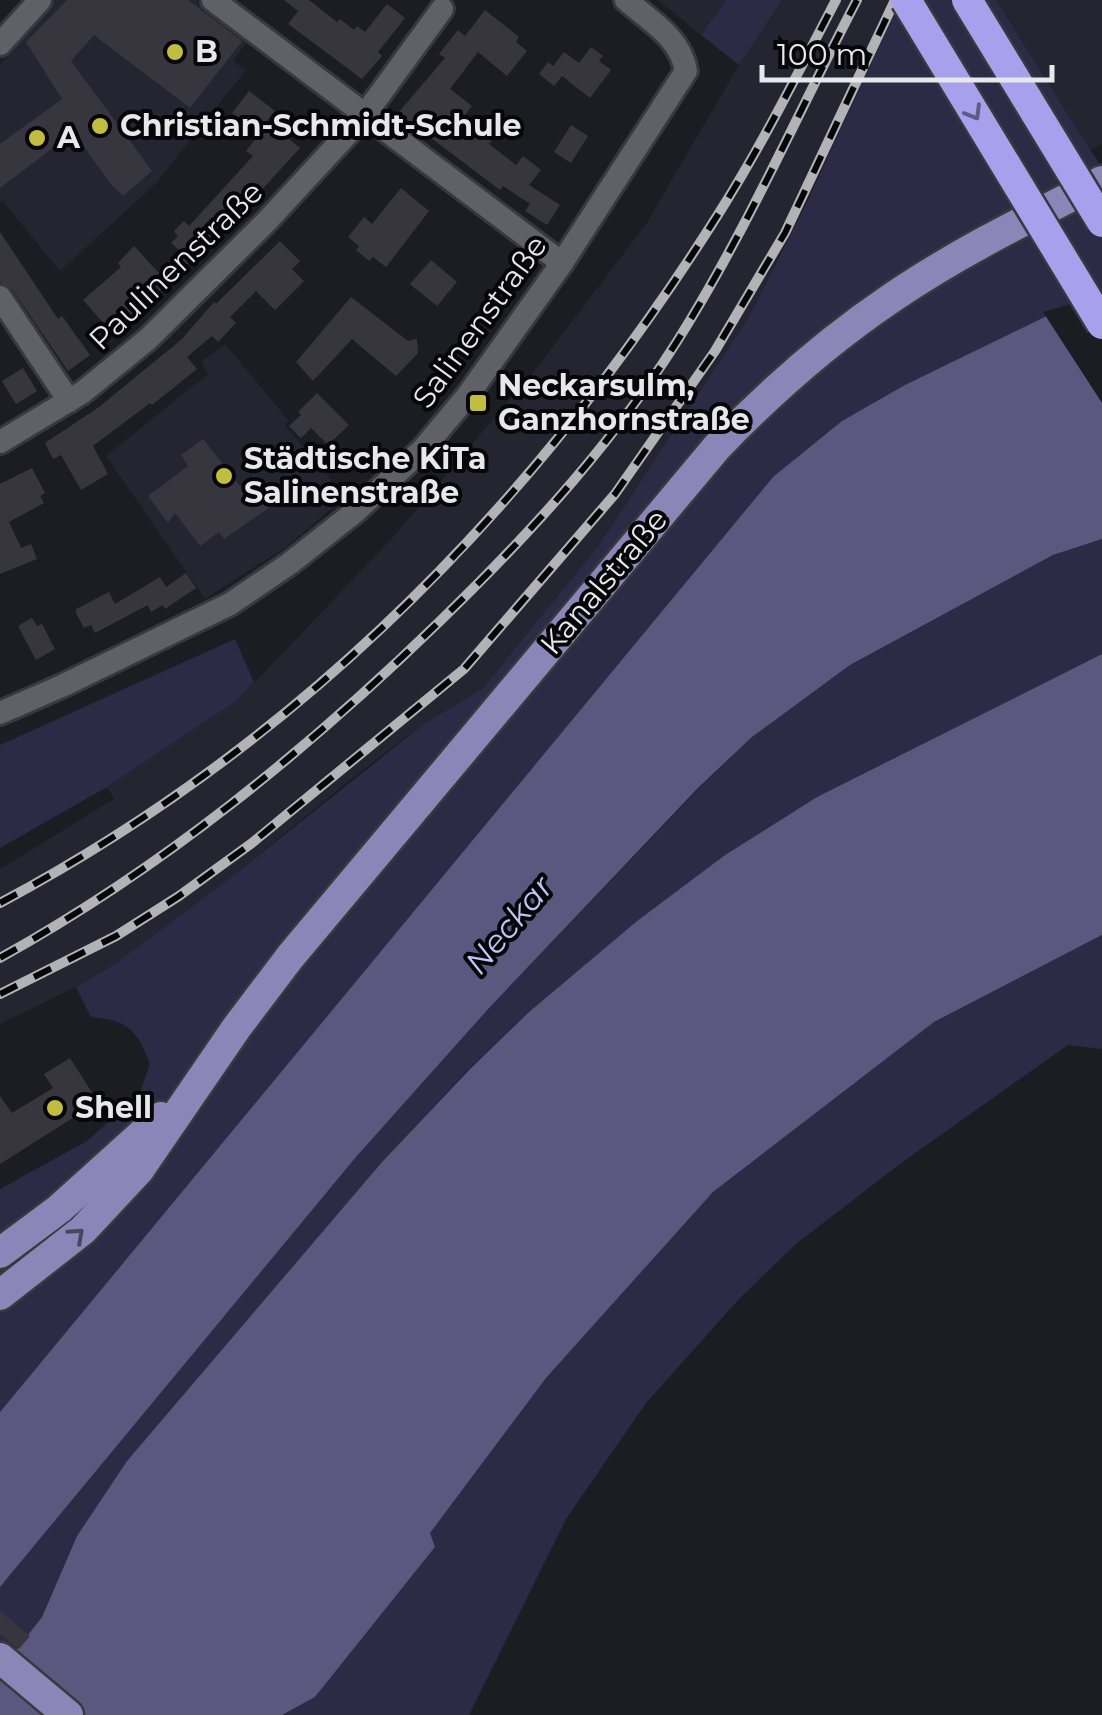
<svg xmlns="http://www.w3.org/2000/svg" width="1102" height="1715" font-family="Montserrat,sans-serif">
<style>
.built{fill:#252431}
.green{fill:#2d2a45}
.water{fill:#5b587f}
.pier{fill:#1c1c23}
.building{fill:#37363f}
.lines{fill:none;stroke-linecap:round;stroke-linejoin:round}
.minor-casing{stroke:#38383d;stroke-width:28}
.major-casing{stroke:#38383d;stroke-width:35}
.minor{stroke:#606069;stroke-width:22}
.major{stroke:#8b86b8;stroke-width:30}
.rail-casing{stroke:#b2b2b7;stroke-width:10}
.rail{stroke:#070709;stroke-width:6;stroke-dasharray:19;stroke-linecap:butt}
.highway-bridge-casing{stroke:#38383d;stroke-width:35;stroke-linecap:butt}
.highway-bridge{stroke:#a7a0ed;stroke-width:30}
.oneway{stroke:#5f5b86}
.oneway2{stroke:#494660}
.poi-dot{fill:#c1bd40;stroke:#070709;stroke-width:4}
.labels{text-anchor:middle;stroke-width:8;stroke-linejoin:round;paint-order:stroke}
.poi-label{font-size:30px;font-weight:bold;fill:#e7e7ec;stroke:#070709;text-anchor:start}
.street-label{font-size:30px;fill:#e7e7ec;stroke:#070709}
.water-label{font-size:32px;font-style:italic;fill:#c5c2f7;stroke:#070709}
</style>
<rect width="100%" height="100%" fill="#1c1c23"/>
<g class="built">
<polygon points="54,0 196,0 248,40 233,61 246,70 156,183 60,271 3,201 0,202 0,65"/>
<polygon points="658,0 726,0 701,35"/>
<polygon points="782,0 906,0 750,315 599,545 482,689 425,723 355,776 229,879 113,965 76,987 0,1024 0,869 114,799 107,787 238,700 394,536 536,369 646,224 739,65"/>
<polygon points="996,0 1102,0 1102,144 1091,150"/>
<polygon points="225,344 289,421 285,425 345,497 286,547 205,599 106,456 208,374 201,362"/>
</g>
<g class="green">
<polygon points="726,0 782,0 739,65 701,35"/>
<path d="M 901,0 L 996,0 L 1102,168 L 1102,300 L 773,477 L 0,1412 L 0,1189 L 87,1141 L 139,1095 L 150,1064 C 137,1030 128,1020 91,1017 L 76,987 L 113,965 L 229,879 L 425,723 L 482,689 L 599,545 L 750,315 L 807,202 Z"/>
<polygon points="1102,539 1102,654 817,797 725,855 637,921 529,1012 469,1069 382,1162 127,1461 77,1536 42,1617 0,1671 0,1587 356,1157 490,1007 699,788 752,737 850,665 1053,555"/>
<polygon points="235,639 254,682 238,700 107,787 0,848 0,745"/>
<polygon points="1102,935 1102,1049 1068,1045 904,1161 797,1243 739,1299 646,1403 566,1519 469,1715 282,1715 315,1697 435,1547 429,1533 546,1378 713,1192 934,1022"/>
</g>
<g class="water">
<polygon points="1102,300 1102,539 1053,555 850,665 752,737 698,788 490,1007 356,1157 0,1587 0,1412 773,477 842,421 905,385 1051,314"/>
<polygon points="1102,654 1102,935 934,1022 713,1192 546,1378 430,1533 435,1547 315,1697 282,1715 0,1715 0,1671 42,1617 77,1536 127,1461 382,1162 470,1069 529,1012 637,921 725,855 817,797"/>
</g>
<polygon class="pier" points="1102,295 1102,403 1043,312"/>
<g class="building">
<polygon points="67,0 188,0 242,41 190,108 94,35 71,61 152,171 123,196 109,182 74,132 0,188 0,144 62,99 26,42"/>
<polygon points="284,0 309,0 337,22 340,19 354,30 357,26 365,32 387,4 405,18 378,52 382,56 362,79 288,24 298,11"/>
<polygon points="485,10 519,37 516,42 527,51 507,76 478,52 450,89 472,106 463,118 492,140 489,144 516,165 523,156 541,170 529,185 560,205 547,225 525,211 530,204 503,186 500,190 398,113 445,58 439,54 458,30 465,36"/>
<polygon points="591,47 603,56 599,61 611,70 590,98 562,76 554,86 539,74 548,62 553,66 564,52 579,63"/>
<polygon points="249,91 275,111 267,121 300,148 245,208 114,335 83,300 121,267 118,263 134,246 158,272 180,251 171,243 178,236 174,231 184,221 189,226 253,156 246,151 259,134 232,113"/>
<polygon points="571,125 588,136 571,163 554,152"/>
<polygon points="401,188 429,211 386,267 373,257 369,261 356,250 359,246 348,237 364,217 372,224"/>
<polygon points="0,232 58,319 62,316 90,355 68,371 12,289 0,282"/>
<polygon points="280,241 300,261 292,269 304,281 275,310 256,291 230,317 236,323 218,342 212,336 187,357 197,369 152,405 150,403 93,446 108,474 81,490 61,455 53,459 45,443 99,407 182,339 214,302 216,304"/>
<polygon points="431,260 457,282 437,306 410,284"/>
<polygon points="351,297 408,341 417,339 418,353 396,376 352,339 313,381 296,362"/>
<polygon points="23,368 37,391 16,404 2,381"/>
<polygon points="317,393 349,425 328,445 311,428 301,438 289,426 301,415 298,412"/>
<polygon points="203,439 240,486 254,475 276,503 224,539 219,532 200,546 175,513 168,523 148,496 188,466 181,455"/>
<polygon points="32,468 45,493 40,496 44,503 9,522 21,548 31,544 37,559 0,574 0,484"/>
<polygon points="186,573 196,588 165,609 163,605 151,612 148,605 95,633 91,625 84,628 76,613 76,609 109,592 115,604 160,577 166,587"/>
<polygon points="32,618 37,626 42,624 55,649 36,660 18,626"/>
<polygon points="70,1058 98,1102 0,1164 0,1096 12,1113 53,1088 44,1074"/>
<polygon points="0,1611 30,1636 19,1649 0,1634"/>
</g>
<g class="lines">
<defs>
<g id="minor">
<polyline points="213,0 562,263"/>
<polyline points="0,44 40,0"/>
<polyline points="0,297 69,401"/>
<polyline points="0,442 83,392 148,339 267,221 364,116 442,9"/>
<path d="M 0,713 L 64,685 L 230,604 L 289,564 L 356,511 L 423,449 L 468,395 L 562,263 L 686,71 C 681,38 649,20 626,0"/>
</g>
<g id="major">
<polyline points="0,1253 59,1209 161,1117"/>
<path d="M 0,1295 L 83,1230 L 139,1170 L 237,1027 L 290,957 L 717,447 C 771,391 829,340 893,297 C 959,252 1031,217 1102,181"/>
<polyline points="0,1658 68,1715"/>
</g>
</defs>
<use href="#minor" class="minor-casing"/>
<use href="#major" class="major-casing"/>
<use href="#minor" class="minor"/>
<use href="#major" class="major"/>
<defs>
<g id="rail">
<path d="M 0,903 C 304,741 537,502 719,213 C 762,145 799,71 836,0"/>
<path d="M 0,958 C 162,868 305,752 438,623 C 532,532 621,435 689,322 C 752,218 801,107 857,0"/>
<polyline points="0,994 116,936 179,896 252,843 464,669 615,494 715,351 785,233 895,0"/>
</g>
</defs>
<use href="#rail" class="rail-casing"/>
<use href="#rail" class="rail"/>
<defs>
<g id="highway-bridge">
<polyline points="906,0 1102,324"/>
<polyline points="967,0 1102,222"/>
</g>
</defs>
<use href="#highway-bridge" class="highway-bridge-casing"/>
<use href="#highway-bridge" class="highway-bridge"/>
</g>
<defs><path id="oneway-chevron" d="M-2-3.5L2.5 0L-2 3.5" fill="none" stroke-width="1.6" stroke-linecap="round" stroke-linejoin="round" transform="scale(2.5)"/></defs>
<use class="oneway" href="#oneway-chevron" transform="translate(974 113) rotate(59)"/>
<use class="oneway2" href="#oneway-chevron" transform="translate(77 1235) rotate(-42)"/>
<g class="poi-dot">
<circle cx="175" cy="52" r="10"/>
<circle cx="100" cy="126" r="10"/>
<circle cx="37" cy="138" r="10"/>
<rect x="468" y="393" width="20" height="20" rx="5"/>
<circle cx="224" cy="476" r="10"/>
<circle cx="55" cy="1108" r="10"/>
</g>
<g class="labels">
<g class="poi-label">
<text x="195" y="62">B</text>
<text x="120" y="136">Christian-Schmidt-Schule</text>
<text x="57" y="148">A</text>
<text x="498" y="396">Neckarsulm,<tspan x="498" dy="34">Ganzhornstraße</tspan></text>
<text x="244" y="469">Städtische KiTa<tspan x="244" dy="34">Salinenstraße</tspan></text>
<text x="75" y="1118">Shell</text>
</g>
<g class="street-label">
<text transform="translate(176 266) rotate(-44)" y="10">Paulinenstraße</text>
<text transform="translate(480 322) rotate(-54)" y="10">Salinenstraße</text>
<text transform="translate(604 582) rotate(-50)" y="10">Kanalstraße</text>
</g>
<g class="water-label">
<text transform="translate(509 925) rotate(-50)" y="11">Neckar</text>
</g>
</g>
<path d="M762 65v15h290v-15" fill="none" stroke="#e7e7ec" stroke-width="5"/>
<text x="777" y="65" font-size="30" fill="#e7e7ec" stroke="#070709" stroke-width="8" paint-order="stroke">100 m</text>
</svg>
